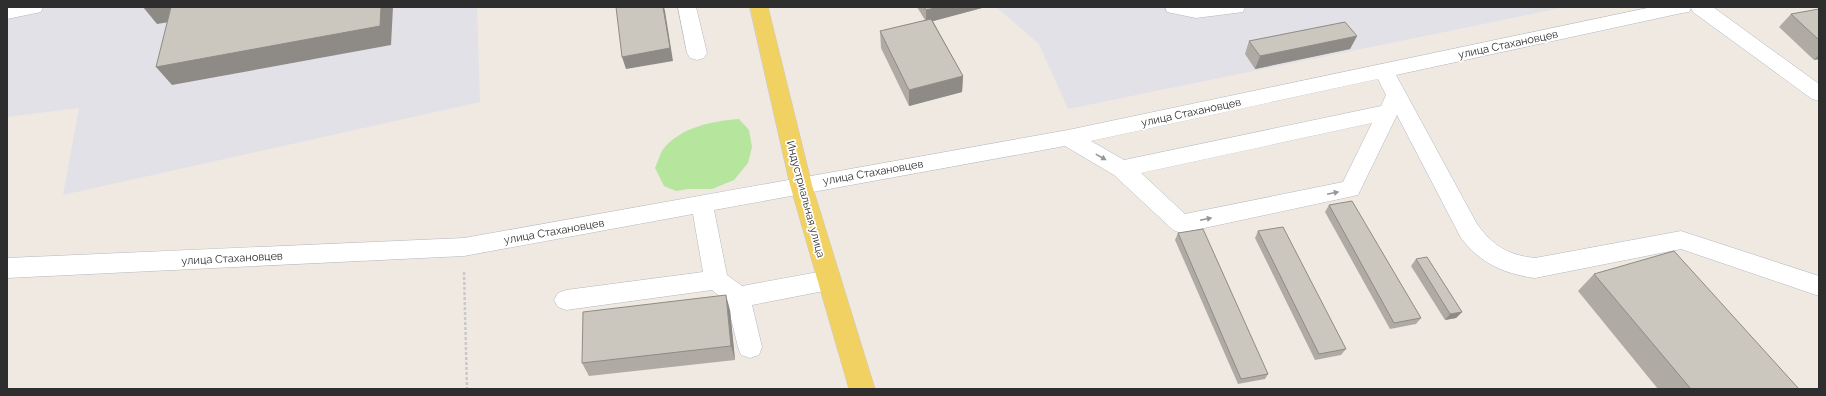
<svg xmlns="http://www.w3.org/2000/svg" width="1826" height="396" font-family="Raleway,sans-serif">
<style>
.industrial{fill:#e3e1e8}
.green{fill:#b6e59e}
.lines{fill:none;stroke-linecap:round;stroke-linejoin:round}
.minor-casing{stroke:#b4b7c1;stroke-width:1}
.major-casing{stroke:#c9c9c9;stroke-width:1}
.path{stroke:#c9c9c9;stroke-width:2.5;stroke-dasharray:3 2;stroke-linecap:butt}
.minor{fill:#fff;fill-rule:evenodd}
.major{fill:#f2d163;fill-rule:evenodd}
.wall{fill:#afaba4}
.shaded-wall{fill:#8e8b86}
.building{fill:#cbc7bf;stroke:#8e8b86}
.oneway{fill:#969696}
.labels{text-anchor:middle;stroke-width:3.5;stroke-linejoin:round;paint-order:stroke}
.street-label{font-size:11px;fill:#2e2e2e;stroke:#fff}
</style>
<rect width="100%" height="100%" fill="#efe9e1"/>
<g class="industrial">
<polygon points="7,7 477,7 480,102 63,195 79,108 7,117"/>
<polygon points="996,7 1566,7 1068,109 1039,44"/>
</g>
<path class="green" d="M 739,119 L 749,130 L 752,147 L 748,163 L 734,180 L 712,189 L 689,189 L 676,191 L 664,186 L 655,168 C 658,162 660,153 664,148 C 682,127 712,121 739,119 Z"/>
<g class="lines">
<defs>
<g id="minor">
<polygon points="7,7 43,7 41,12 7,19"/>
<polygon points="678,7 696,7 707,53 704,58 697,60 690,58 687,53"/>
<polygon points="1165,7 1245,7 1243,12 1196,18 1167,12"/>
<path d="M 1652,7 L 1713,7 L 1819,84 L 1819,101 L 1812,99 L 1693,12 L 1691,8 L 1689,12 L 1682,13 L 1396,75 L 1477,224 C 1493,246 1508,255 1535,258 L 1681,231 L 1819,276 L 1819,296 L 1681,249 L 1535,278 C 1504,274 1480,263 1461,238 L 1397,115 L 1358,195 L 1181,233 L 1173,230 L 1114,175 L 1065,146 L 714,210 L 727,275 L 742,286 L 829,270 L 837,273 L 841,280 L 837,287 L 829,290 L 752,305 L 762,347 L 759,355 L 750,358 L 741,355 L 738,347 L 727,302 L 712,290 L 566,310 L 558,307 L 554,300 L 558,293 L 566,290 L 703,272 L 693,214 L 464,256 L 7,278 L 7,258 L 464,238 L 1068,130 ZM 1378,79 L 1386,95 L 1381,106 L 1124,160 L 1091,141 ZM 1372,123 L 1343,182 L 1185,214 L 1141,173 Z"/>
</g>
<polygon id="major" points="750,7 768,7 812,185 875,389 849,389 790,185"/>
</defs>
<use href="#minor" class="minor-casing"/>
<use href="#major" class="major-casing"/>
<polyline class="path" points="464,272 467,389"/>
<use href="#minor" class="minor"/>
<use href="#major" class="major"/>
</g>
<g class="wall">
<polygon points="917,7 982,7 982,8 933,21 963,76 962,92 909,106 881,48 880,31 925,20"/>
<polygon points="1819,9 1819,59 1814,60 1779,27 1791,14"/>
<polygon points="1357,36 1350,49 1255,69 1245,54 1249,41"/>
<polygon points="1329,205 1421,318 1416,324 1390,329 1325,212"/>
<polygon points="1258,231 1346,349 1341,355 1315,360 1255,238"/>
<polygon points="1178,233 1268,374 1265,379 1238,384 1175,240"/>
<polygon points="1416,259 1462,312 1456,318 1445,320 1411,266"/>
<polygon points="1594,274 1799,389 1658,389 1578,291"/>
<polygon points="730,310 735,360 589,376 582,363"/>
</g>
<g class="shaded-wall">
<polygon points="143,7 179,7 188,19 157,24"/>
<polygon points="381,7 393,7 391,45 172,85 156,67"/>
<polygon points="663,7 664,7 665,11 673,61 626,69 622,57"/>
<polygon points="939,7 982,7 982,8 926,23 926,10"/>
<polygon points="1357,36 1350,49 1255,69 1260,56"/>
<polygon points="1819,55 1819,59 1814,60"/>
<polygon points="963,76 962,92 909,106 909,90"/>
<polygon points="726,295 730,310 735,360 731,346"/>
<polygon points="1462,312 1456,318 1445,320 1450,314"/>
</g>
<g class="building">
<polygon points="171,7 381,7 380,26 156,67"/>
<polygon points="616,7 663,7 670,48 622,57"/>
<polygon points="924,7 939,7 926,10"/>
<polygon points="1819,9 1819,40 1791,14"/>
<polygon points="931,19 963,76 909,90 880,31"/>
<polygon points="1345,22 1357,36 1260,56 1249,41"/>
<polygon points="1352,201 1421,318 1394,323 1329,205"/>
<polygon points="1283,227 1346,349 1319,354 1258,231"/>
<polygon points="1203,229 1268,374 1241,379 1178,233"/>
<polygon points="1674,251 1799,389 1691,389 1594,274"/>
<polygon points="1427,257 1462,312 1450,314 1416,259"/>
<polygon points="726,295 731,346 582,363 583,312"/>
</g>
<defs><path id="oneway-solid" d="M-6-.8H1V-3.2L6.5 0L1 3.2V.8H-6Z"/></defs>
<g class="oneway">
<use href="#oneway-solid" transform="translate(1101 157) rotate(29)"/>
<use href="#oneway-solid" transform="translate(1333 193) rotate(-12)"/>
<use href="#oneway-solid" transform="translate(1206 219) rotate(-12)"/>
</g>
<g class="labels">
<g class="street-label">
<text transform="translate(1508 44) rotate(-12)" y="4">улица Стахановцев</text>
<text transform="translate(1191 112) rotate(-12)" y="4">улица Стахановцев</text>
<text transform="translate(873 172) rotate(-10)" y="4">улица Стахановцев</text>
<text transform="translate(806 199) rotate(75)" y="4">Индустриальная улица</text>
<text transform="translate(554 231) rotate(-10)" y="4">улица Стахановцев</text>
<text transform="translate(232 258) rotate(-3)" y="4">улица Стахановцев</text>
</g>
</g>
<rect width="1826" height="396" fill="none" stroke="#2e2e2e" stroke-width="16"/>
</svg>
